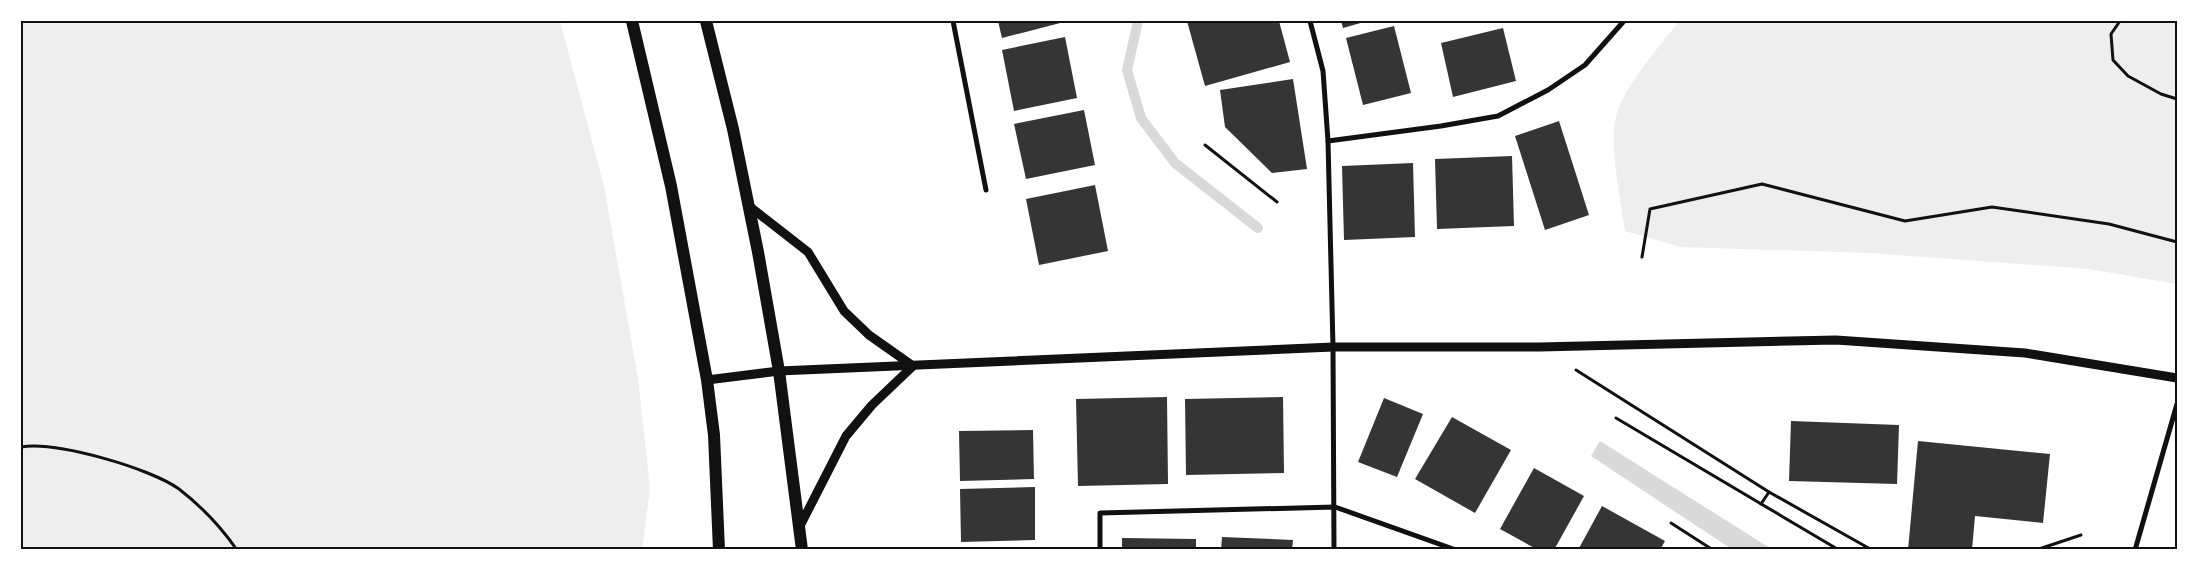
<svg xmlns="http://www.w3.org/2000/svg" width="2198" height="571" font-family="Ubuntu,sans-serif">
<style>
.green{fill:#eee}
.water{fill:#d9d9d9}
.lines{fill:none;stroke-linecap:round;stroke-linejoin:round}
.stream{stroke:#d9d9d9;stroke-width:10}
.building{fill:#353535}
.path{stroke:#111;stroke-width:3}
.minor{stroke:#111;stroke-width:5}
.tertiary{stroke:#111;stroke-width:9}
.primary{stroke:#111;stroke-width:12}
.neatline{fill:none;stroke:#111;stroke-width:2}
</style>
<rect width="100%" height="100%" fill="#fff"/>
<g class="green">
<polygon points="21,21 560,21 604,186 638,379 650,488 642,550 21,550"/>
<path d="M 1679,21 L 2177,21 L 2177,284 L 2089,269 L 1870,253 L 1681,247 L 1625,231 C 1621,201 1610,149 1615,121 C 1621,88 1659,48 1679,21 Z"/>
</g>
<polygon class="water" points="1600,441 1773,550 1733,550 1591,456"/>
<g class="lines">
<polyline class="stream" points="1138,21 1127,70 1141,118 1175,163 1258,228"/>
</g>
<g class="building">
<polygon points="998,21 1063,21 1064,22 1002,38"/>
<polygon points="1187,21 1279,21 1290,62 1205,86"/>
<polygon points="1341,21 1364,21 1364,22 1343,28"/>
<polygon points="1394,26 1411,93 1363,105 1346,38"/>
<polygon points="1503,28 1516,81 1453,97 1441,43"/>
<polygon points="1065,37 1077,98 1014,111 1002,50"/>
<polygon points="1293,79 1307,169 1272,173 1225,127 1220,90"/>
<polygon points="1084,110 1095,165 1026,179 1014,124"/>
<polygon points="1559,121 1589,215 1545,230 1515,136"/>
<polygon points="1512,156 1514,226 1437,229 1435,159"/>
<polygon points="1413,163 1415,237 1344,240 1342,166"/>
<polygon points="1095,185 1108,251 1039,265 1026,199"/>
<polygon points="1167,397 1168,484 1078,486 1076,399"/>
<polygon points="1283,397 1284,473 1186,475 1185,399"/>
<polygon points="1384,398 1423,414 1397,477 1358,462"/>
<polygon points="1452,417 1511,450 1475,513 1415,479"/>
<polygon points="1791,421 1899,425 1897,484 1789,481"/>
<polygon points="1033,430 1034,479 960,481 959,431"/>
<polygon points="1918,441 2050,454 2043,523 1975,516 1972,550 1908,550"/>
<polygon points="1534,468 1584,496 1554,550 1538,550 1500,529"/>
<polygon points="1035,487 1035,540 961,542 960,489"/>
<polygon points="1602,506 1665,541 1660,550 1578,550"/>
<polygon points="1222,537 1293,540 1292,550 1221,550"/>
<polygon points="1122,538 1196,539 1196,550 1122,550"/>
<polygon points="1034,547 1034,550 992,550 992,548"/>
</g>
<g class="lines">
<g class="path">
<polyline points="2120,21 2111,34 2113,60 2128,76 2161,94 2177,99"/>
<polyline points="1205,145 1277,202"/>
<polyline points="1642,257 1650,209 1762,184 1905,221 1992,207 2109,224 2177,242"/>
<polyline points="1576,370 1769,492 1872,550"/>
<polyline points="1616,418 1839,550"/>
<path d="M 21,447 C 56,441 150,468 179,489 C 201,506 221,527 237,550"/>
<polyline points="1761,504 1769,492"/>
<polyline points="1671,523 1713,550"/>
<polyline points="2036,550 2081,535"/>
</g>
<g class="minor">
<polyline points="953,21 986,190"/>
<polyline points="1310,21 1323,71 1328,141 1333,347 1334,550"/>
<polyline points="1328,141 1441,126 1498,116 1548,90 1585,65 1624,21"/>
<polyline points="1100,550 1100,513 1335,507 1456,550"/>
<polyline points="2135,550 2177,404"/>
</g>
<g class="tertiary">
<polyline points="749,206 808,252 844,311 869,335 913,366 872,405 846,436 800,526"/>
<polyline points="707,380 779,371 1333,347 1540,347 1836,340 2025,353 2177,378"/>
</g>
<g class="primary">
<polyline points="632,21 671,186 707,380 714,435 719,550"/>
<polyline points="706,21 733,129 758,252 779,371 802,550"/>
</g>
</g>
<rect width="2198" height="571" fill="none" stroke="#ffffff" stroke-width="45"/>
<rect x="22" y="22" width="2154" height="526" class="neatline"/>
</svg>
